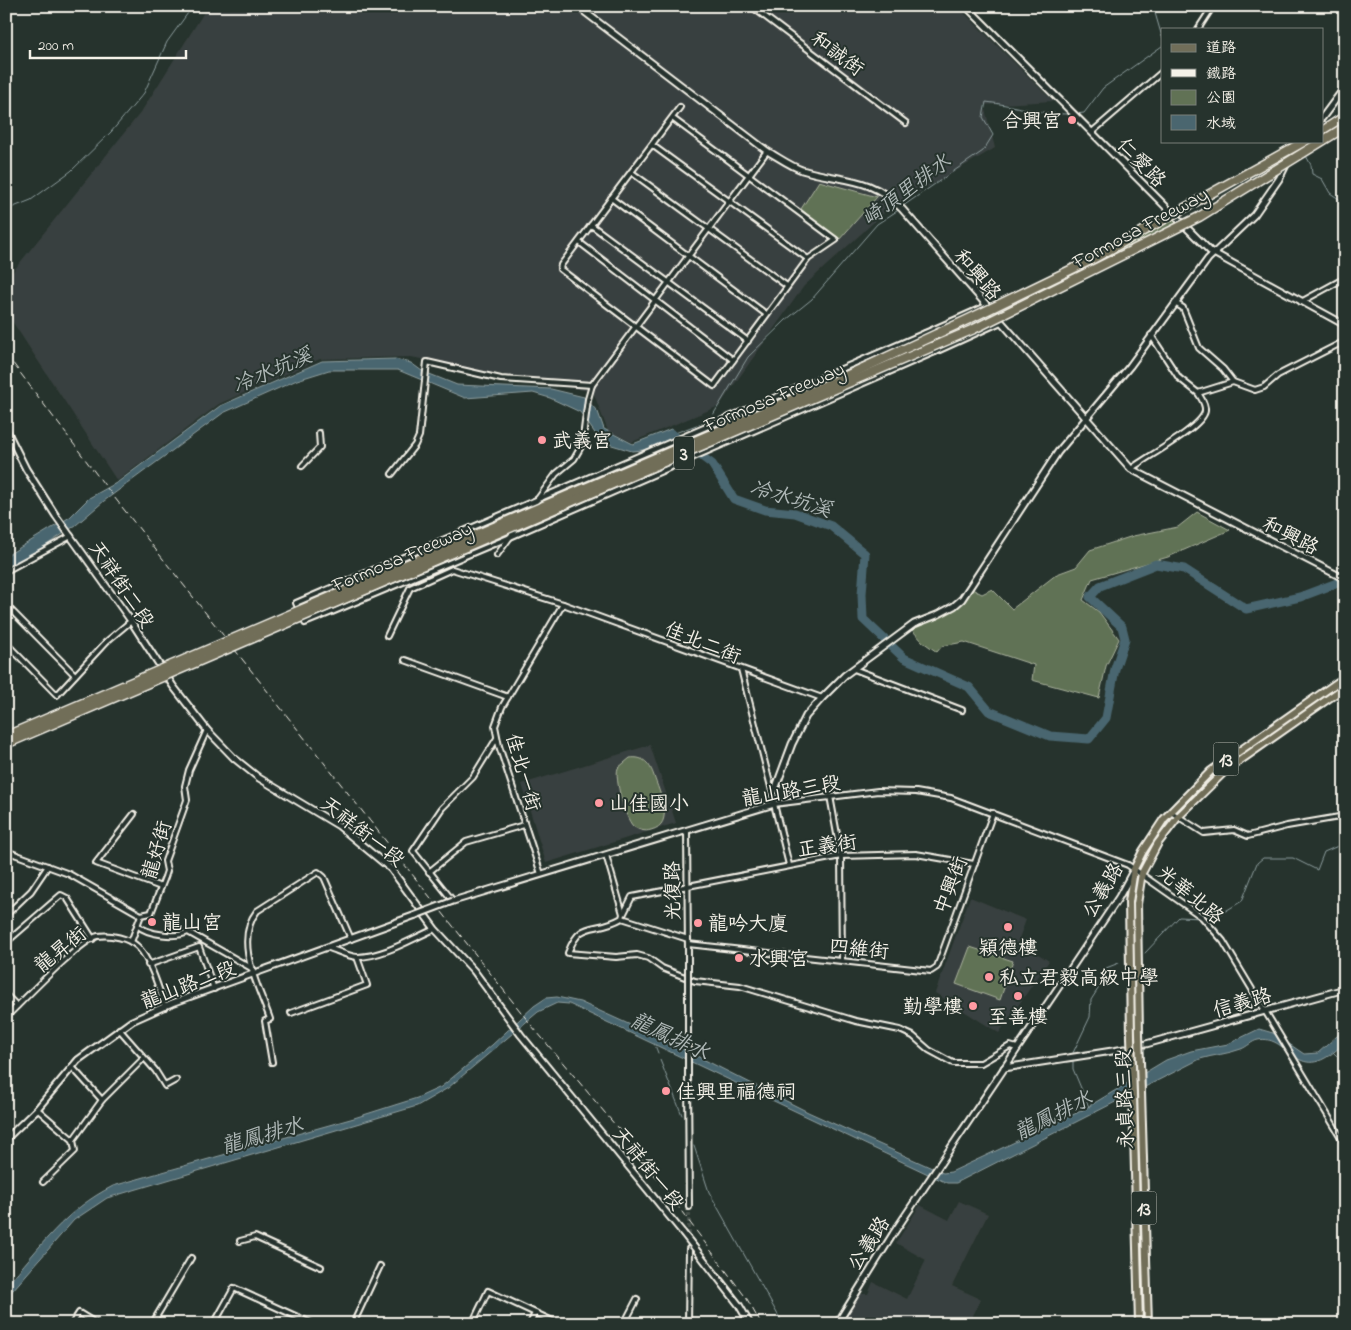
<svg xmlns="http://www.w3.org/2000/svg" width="1351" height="1330" font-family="'Indie Flower','LXGW WenKai TC',sans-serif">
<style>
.built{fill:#39403f}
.green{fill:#617255;stroke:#aab29e}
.water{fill:#4a666f;stroke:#8e9e9f}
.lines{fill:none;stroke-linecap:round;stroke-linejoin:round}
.stream{stroke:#8e9e9f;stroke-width:1}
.river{stroke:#4a666f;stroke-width:9}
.minor-tunnel{stroke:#455049;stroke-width:4;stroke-dasharray:4 2;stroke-linecap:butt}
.minor-casing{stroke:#f4f1e8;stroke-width:8}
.tertiary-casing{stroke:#f4f1e8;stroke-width:9}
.primary-casing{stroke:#f4f1e8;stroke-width:10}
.motorway-casing{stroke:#f4f1e8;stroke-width:11}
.minor{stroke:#26332d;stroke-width:4}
.tertiary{stroke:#26332d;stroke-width:5}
.primary{stroke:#716e59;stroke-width:6}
.motorway{stroke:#716e59;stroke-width:8}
.rail{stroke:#f4f1e8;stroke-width:1;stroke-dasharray:8 4;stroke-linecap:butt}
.minor-bridge-casing{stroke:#f4f1e8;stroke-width:8;stroke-linecap:butt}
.tertiary-bridge-casing{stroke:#f4f1e8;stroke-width:9;stroke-linecap:butt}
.primary-bridge-casing{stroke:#f4f1e8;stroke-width:10;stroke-linecap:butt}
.motorway-bridge-casing{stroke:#f4f1e8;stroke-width:11;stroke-linecap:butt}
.minor-bridge{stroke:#26332d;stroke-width:4}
.tertiary-bridge{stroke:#26332d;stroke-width:5}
.primary-bridge{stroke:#716e59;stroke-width:6}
.motorway-bridge{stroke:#716e59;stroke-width:8}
.poi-dot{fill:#ff9aa2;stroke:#26332d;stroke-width:2}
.labels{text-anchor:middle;stroke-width:4;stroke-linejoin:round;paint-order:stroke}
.shield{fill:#26332d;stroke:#b6b8b0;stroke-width:1}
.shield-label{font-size:19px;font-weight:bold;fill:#f4f1e8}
.street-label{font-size:20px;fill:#f4f1e8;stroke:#26332d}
.poi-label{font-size:20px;fill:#f4f1e8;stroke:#26332d;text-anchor:start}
.water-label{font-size:21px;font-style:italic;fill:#b0b9b8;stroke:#26332d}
</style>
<rect width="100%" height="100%" fill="#26332d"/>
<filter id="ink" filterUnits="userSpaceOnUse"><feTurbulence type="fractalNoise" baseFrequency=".02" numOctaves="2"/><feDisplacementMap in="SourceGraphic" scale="10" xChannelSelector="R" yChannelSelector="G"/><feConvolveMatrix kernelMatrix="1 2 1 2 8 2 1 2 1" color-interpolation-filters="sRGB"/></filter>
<g filter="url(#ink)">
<g class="built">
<polygon points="208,6 957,6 1053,101 984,105 995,148 885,212 804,286 719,406 632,442 608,431 593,392 411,357 320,359 219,404 117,481 6,312 6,280 141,112"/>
<polygon points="650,745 676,823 546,863 522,784"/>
<polygon points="970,897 1026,920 1018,941 1049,961 999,1033 935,993"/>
<polygon points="959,1201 988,1214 952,1286 981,1299 969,1324 855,1324 845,1319 859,1294 868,1294 873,1282 907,1299 926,1260 896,1243 920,1205 949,1220"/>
</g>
<g class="green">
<polygon points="819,181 877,197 839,240 801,209"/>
<polygon points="1169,215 1181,228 1087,276 1077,263"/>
<polygon points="1197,512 1230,530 1168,557 1092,579 1083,600 1099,612 1119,639 1106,666 1099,698 1032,680 1034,665 964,642 942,646 937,652 923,642 912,630 955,608 972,589 982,594 992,589 1012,609 1057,574 1076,567 1090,550 1133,536 1178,527"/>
<path d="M 630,758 C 644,756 650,764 654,776 C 659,792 676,824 651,830 C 645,832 638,830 633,826 C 625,818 614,778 618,768 Z"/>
<polygon points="970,947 1013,961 1000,1000 956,984"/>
</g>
<g class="water">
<polygon points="395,359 411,363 422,371 457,385 551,389 584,397 598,412 604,429 633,444 671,429 680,436 643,450 632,451 605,443 597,436 580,412 550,398 533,393 465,398 398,370 329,370 297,380 223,413 104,501 76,525 23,561 6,570 6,556 70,517 89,498 118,482 220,406 322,361"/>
<path d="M 557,997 L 580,1002 L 679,1047 L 808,1112 L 943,1173 L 951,1172 L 1081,1111 L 1166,1060 L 1191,1051 L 1228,1044 L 1259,1029 L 1273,1033 L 1304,1054 L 1318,1053 L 1345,1029 L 1345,1042 C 1296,1092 1291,1033 1258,1040 C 1252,1041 1247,1047 1241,1049 C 1228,1054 1213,1055 1200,1059 L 956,1183 L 947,1183 L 569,1004 L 557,1003 L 538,1012 L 448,1088 L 417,1106 L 107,1198 L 74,1220 L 6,1298 L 6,1286 C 40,1247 65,1210 113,1186 L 354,1118 L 417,1098 L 441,1087 L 492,1045 L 534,1006 L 546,998 Z"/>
</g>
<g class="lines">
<g class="stream">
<polyline points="1153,6 1162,37"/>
<polyline points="1076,114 1084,113 1103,88 1162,46"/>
<polyline points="1305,154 1311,165 1312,174 1322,179 1330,193 1345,203"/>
<path d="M 903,206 L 983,151 L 993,135 L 983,117 L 986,102 C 1014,105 1043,115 1070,114"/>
<polyline points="6,210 31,200 71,171 111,132 144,93 167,42 193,6"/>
<polyline points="675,433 710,420 748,357 786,320 812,299 877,224 900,209"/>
<polyline points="1206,918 1214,918 1242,901 1257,863 1263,858 1293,858 1317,870 1324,852 1345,843"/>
<polyline points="1145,953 1179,917 1202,918"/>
<polyline points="655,1045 658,1053"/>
<polyline points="1333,1052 1345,1064"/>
<polyline points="1072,1055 1090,1017 1091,1000 1105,978 1106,968 1119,963"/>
<polyline points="1073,1059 1073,1069 1089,1107"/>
<polyline points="660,1060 682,1115"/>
<polyline points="694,1146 709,1192 783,1324"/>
</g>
<polyline class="river" points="672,434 712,464 734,499 765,510 795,513 831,526 865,554 862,594 863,619 904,658 969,687 989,711 1050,736 1089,739 1106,718 1115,669 1125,639 1122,627 1090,597 1100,586 1156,564 1184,569 1246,609 1300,597 1345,580"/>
<polyline class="minor-tunnel" points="689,1207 689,1249"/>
<defs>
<g id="minor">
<polyline points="751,6 906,123"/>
<polyline points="1198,29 1213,6"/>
<path d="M 672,118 L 836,240 L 808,259 L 714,386 L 560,269 L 561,265 C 601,212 640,160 680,107"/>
<polyline points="1092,132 1162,72"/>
<polyline points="652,145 808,259"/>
<polyline points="631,172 787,286"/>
<polyline points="611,198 766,314"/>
<polyline points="591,225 748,341"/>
<polyline points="579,242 733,360"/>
<polyline points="1301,302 1345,278"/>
<polyline points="1175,303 1183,308 1199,348 1223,369 1233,382 1255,390 1264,387 1278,375 1345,341"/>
<polyline points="986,306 925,333 935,352 1001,322"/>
<polyline points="1151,335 1179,378 1198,393 1233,382"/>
<polyline points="302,466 320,447 319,433"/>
<path d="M 1131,469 C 1146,457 1203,427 1205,411 C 1206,404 1201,398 1198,393"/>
<polyline points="392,474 415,445 419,436 427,362 501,379 592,385"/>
<polyline points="529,511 556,474 574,459 582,445 588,399 592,385 767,151"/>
<polyline points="497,555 518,526"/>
<polyline points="6,571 71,536"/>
<polyline points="6,605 75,675"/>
<polyline points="299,610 296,603 925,333"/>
<polyline points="302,616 305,623 332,612 508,538 935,352"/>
<polyline points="387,636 410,588 452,569 563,604 822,698"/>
<polyline points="6,643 57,695 106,642 131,621"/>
<polyline points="405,660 508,697"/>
<polyline points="741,669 773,795"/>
<polyline points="854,669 962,710"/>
<polyline points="830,796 841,856 842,961"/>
<polyline points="1171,812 1204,833 1234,830 1248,836 1287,826 1345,816"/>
<polyline points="134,814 96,863 161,887"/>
<polyline points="687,830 688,953"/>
<polyline points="6,851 69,874 141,915"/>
<path d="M 606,855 L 623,914 L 622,918 C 594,934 581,918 568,953 L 616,957 L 637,955 L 648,958 L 662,968 L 695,981 L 740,986 L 856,1021 L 900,1030 L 913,1036 L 929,1050 L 953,1063 L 981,1063 L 1010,1046 L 1017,1048"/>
<polyline points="789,865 774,804 878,791 916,792 951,798 1128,865 1202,917 1223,941 1345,1144"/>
<polyline points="429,872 466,842 524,825"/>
<polyline points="541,874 499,746 495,726 502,707 563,604"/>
<polyline points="453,901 413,851 442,808 473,777 497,738"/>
<polyline points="624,913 632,897 841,856 916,854 974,864"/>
<polyline points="6,915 31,891 48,866"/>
<polyline points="622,918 688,939"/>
<path d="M 137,925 C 148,935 176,938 188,932 L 253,969"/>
<polyline points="9,940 61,895 67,898 93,939"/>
<polyline points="131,942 141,915 151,913 165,877 167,871 165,861 187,800 185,786 189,770 207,730"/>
<polyline points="688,944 931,971 937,967 993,813"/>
<path d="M 329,948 C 338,951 349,957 358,957 C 385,956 411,939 435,929"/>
<polyline points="148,965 199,947 214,989"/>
<polyline points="6,995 17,1006"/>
<polyline points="291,1013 367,985 357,957"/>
<path d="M 6,1017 C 23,1001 80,940 98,936 C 110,934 129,938 138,947 C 151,961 159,989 165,1007"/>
<polyline points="119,1029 155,1070 165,1086 176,1080"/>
<path d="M 272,1062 L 265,1021 L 270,1019 C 259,987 233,942 257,911 L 318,872 L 324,877 L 351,939"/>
<polyline points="72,1067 102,1100"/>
<polyline points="688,1075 689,1207"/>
<polyline points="37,1109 73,1140 75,1151 43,1182"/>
<polyline points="73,1140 102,1100 143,1059"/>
<polyline points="240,1241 255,1237 321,1267"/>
<polyline points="72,1324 79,1313 97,1324"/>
<polyline points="152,1324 191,1258"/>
<polyline points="214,1324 234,1288 313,1324"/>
<polyline points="353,1324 380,1266"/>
<polyline points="472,1324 488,1291 559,1324"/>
<polyline points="530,1324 535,1313"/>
<polyline points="624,1324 637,1299"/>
<polyline points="688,1324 689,1249"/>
</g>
<g id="tertiary">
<path d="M 577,6 L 767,151 C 778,157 790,166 802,170 C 841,182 870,175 902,209 L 1131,469 L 1345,579"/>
<polyline points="966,6 1210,251 1345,325"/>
<polyline points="1322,118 1345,87"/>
<polyline points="6,429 26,469 56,516 131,621 173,686 207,730 234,758 259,778 339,826 391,869 435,929 474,971 521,1035 683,1233"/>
<polyline points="453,901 774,804 773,795 792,744 806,716 822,698 845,675 914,624 937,615 954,606 962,599 1058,452 1130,366 1208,259 1254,215 1279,179 1286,165"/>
<polyline points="1146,1044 1345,989"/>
<polyline points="1004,1068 1125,1049"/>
<polyline points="6,1139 37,1109 78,1060 132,1021 172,1003 416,915"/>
<polyline points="694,1247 739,1305 750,1324"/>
<polyline points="837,1324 893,1234 1119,897 1132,873"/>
</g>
<g id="primary">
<polyline points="1139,1034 1137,904 1142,873 1158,843 1178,817 1225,771 1345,687"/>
<polyline points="1131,1037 1129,902 1134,869 1143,851 1164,819 1211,771 1345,677"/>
<polyline points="1141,1092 1148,1324"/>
<polyline points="1133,1095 1139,1324"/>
</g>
<polyline id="motorway" points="1322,131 1345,116"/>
</defs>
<use href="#minor" class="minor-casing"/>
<use href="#tertiary" class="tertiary-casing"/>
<use href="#primary" class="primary-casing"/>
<use href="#motorway" class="motorway-casing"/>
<use href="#minor" class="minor"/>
<use href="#tertiary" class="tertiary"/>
<use href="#primary" class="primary"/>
<use href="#motorway" class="motorway"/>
<polyline class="rail" points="6,354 103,483 532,1026 632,1145 747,1299 761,1324"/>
<defs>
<polyline id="minor-bridge" points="688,953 688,1075"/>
<g id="tertiary-bridge">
<polyline points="416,915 453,901"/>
<polyline points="683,1233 694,1247"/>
</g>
<g id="primary-bridge">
<polyline points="1139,1034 1141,1092"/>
<polyline points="1131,1037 1133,1095"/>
</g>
<g id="motorway-bridge">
<polyline points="6,736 833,382 969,319 1091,260 1305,141"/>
<polyline points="6,744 974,329 1199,217 1345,127"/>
</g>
</defs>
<use href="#minor-bridge" class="minor-bridge-casing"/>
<use href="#tertiary-bridge" class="tertiary-bridge-casing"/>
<use href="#primary-bridge" class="primary-bridge-casing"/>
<use href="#motorway-bridge" class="motorway-bridge-casing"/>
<use href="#minor-bridge" class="minor-bridge"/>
<use href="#tertiary-bridge" class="tertiary-bridge"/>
<use href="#primary-bridge" class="primary-bridge"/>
<use href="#motorway-bridge" class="motorway-bridge"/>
</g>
</g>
<g class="poi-dot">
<circle cx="1072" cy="120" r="5"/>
<circle cx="542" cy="440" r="5"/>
<circle cx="599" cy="803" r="5"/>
<circle cx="152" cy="922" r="5"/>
<circle cx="698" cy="923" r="5"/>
<circle cx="1008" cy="927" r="5"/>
<circle cx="739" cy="958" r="5"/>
<circle cx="989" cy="977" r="5"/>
<circle cx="1018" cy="996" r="5"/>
<circle cx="973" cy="1006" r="5"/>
<circle cx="666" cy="1091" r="5"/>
</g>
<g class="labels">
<g class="shield">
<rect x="674" y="436.5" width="20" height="33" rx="4"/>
<rect x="1213.5" y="742.5" width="25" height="33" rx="4"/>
<rect x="1131.5" y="1191.5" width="25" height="33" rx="4"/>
</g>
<g class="shield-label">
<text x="684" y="460">3</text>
<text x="1226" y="766">13</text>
<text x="1144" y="1215">13</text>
</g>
<g class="street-label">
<text transform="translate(838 53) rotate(37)" y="7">和誠街</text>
<text transform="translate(1142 162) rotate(46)" y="7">仁愛路</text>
<text transform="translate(1140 227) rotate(-28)" y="7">Formosa Freeway</text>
<text transform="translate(978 274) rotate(49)" y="7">和興路</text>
<text transform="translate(774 396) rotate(-23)" y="7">Formosa Freeway</text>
<text transform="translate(1291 535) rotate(27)" y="7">和興路</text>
<text transform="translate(402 556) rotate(-23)" y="7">Formosa Freeway</text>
<text transform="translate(122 584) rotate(56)" y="7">天祥街二段</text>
<text transform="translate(703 642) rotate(22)" y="7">佳北二街</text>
<text transform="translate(524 772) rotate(74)" y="7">佳北一街</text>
<text transform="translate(791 790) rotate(-10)" y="7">龍山路三段</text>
<text transform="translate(363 831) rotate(38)" y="7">天祥街一段</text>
<text transform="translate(827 845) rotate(-8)" y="7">正義街</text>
<text transform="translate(156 850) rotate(-74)" y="7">龍好街</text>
<text transform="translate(950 885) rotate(-69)" y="7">中興街</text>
<text transform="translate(1102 890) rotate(-59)" y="7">公義路</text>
<text transform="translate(672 891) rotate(-91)" y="7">光復路</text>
<text transform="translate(1191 894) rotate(40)" y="7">光華北路</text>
<text transform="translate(859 948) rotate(6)" y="7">四維街</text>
<text transform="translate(60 949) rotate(-39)" y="7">龍昇街</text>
<text transform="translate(188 984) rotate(-21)" y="7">龍山路二段</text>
<text transform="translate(1242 1002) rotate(-16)" y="7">信義路</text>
<text transform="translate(1124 1099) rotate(-92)" y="7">永貞路三段</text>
<text transform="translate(649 1168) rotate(51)" y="7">天祥街一段</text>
<text transform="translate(868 1243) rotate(-57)" y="7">公義路</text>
</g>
<g class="poi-label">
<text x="1062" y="127" text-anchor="end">合興宮</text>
<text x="552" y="447">武義宮</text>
<text x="609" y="810">山佳國小</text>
<text x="162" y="929">龍山宮</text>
<text x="708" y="930">龍吟大廈</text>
<text x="1008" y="954" text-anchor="middle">穎德樓</text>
<text x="749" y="965">水興宮</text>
<text x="999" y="984">私立君毅高級中學</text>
<text x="963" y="1013" text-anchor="end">勤學樓</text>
<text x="1018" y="1023" text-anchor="middle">至善樓</text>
<text x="676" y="1098">佳興里福德祠</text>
</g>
<g class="water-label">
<text transform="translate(906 190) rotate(-37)" y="7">崎頂里排水</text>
<text transform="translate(272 370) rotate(-23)" y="7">冷水坑溪</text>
<text transform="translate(791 498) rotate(17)" y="7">冷水坑溪</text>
<text transform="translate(670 1036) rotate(25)" y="7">龍鳳排水</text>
<text transform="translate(1053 1115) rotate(-27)" y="7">龍鳳排水</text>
<text transform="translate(262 1135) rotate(-16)" y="7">龍鳳排水</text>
</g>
</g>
<rect width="1351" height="1330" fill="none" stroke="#26332d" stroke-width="25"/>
<rect x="12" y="12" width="1326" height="1305" fill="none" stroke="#f4f1e8" stroke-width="2" filter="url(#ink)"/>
<rect x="1161" y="28" width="162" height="115" fill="#26332d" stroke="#787f78"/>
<rect x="1171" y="44" width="25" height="8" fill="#716e59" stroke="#787f78"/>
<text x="1206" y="52" font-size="15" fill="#f4f1e8">道路</text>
<rect x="1171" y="69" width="25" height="8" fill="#f4f1e8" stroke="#787f78"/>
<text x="1206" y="78" font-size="15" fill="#f4f1e8">鐵路</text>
<rect x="1171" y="90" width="25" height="15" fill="#617255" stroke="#787f78"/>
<text x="1206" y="102" font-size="15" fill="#f4f1e8">公園</text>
<rect x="1171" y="115" width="25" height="15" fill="#4a666f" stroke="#787f78"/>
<text x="1206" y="128" font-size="15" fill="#f4f1e8">水域</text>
<path d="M30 50v8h156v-8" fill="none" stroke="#f4f1e8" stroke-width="2.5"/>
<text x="38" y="50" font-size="15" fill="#f4f1e8" stroke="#26332d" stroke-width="4" paint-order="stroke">200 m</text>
</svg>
